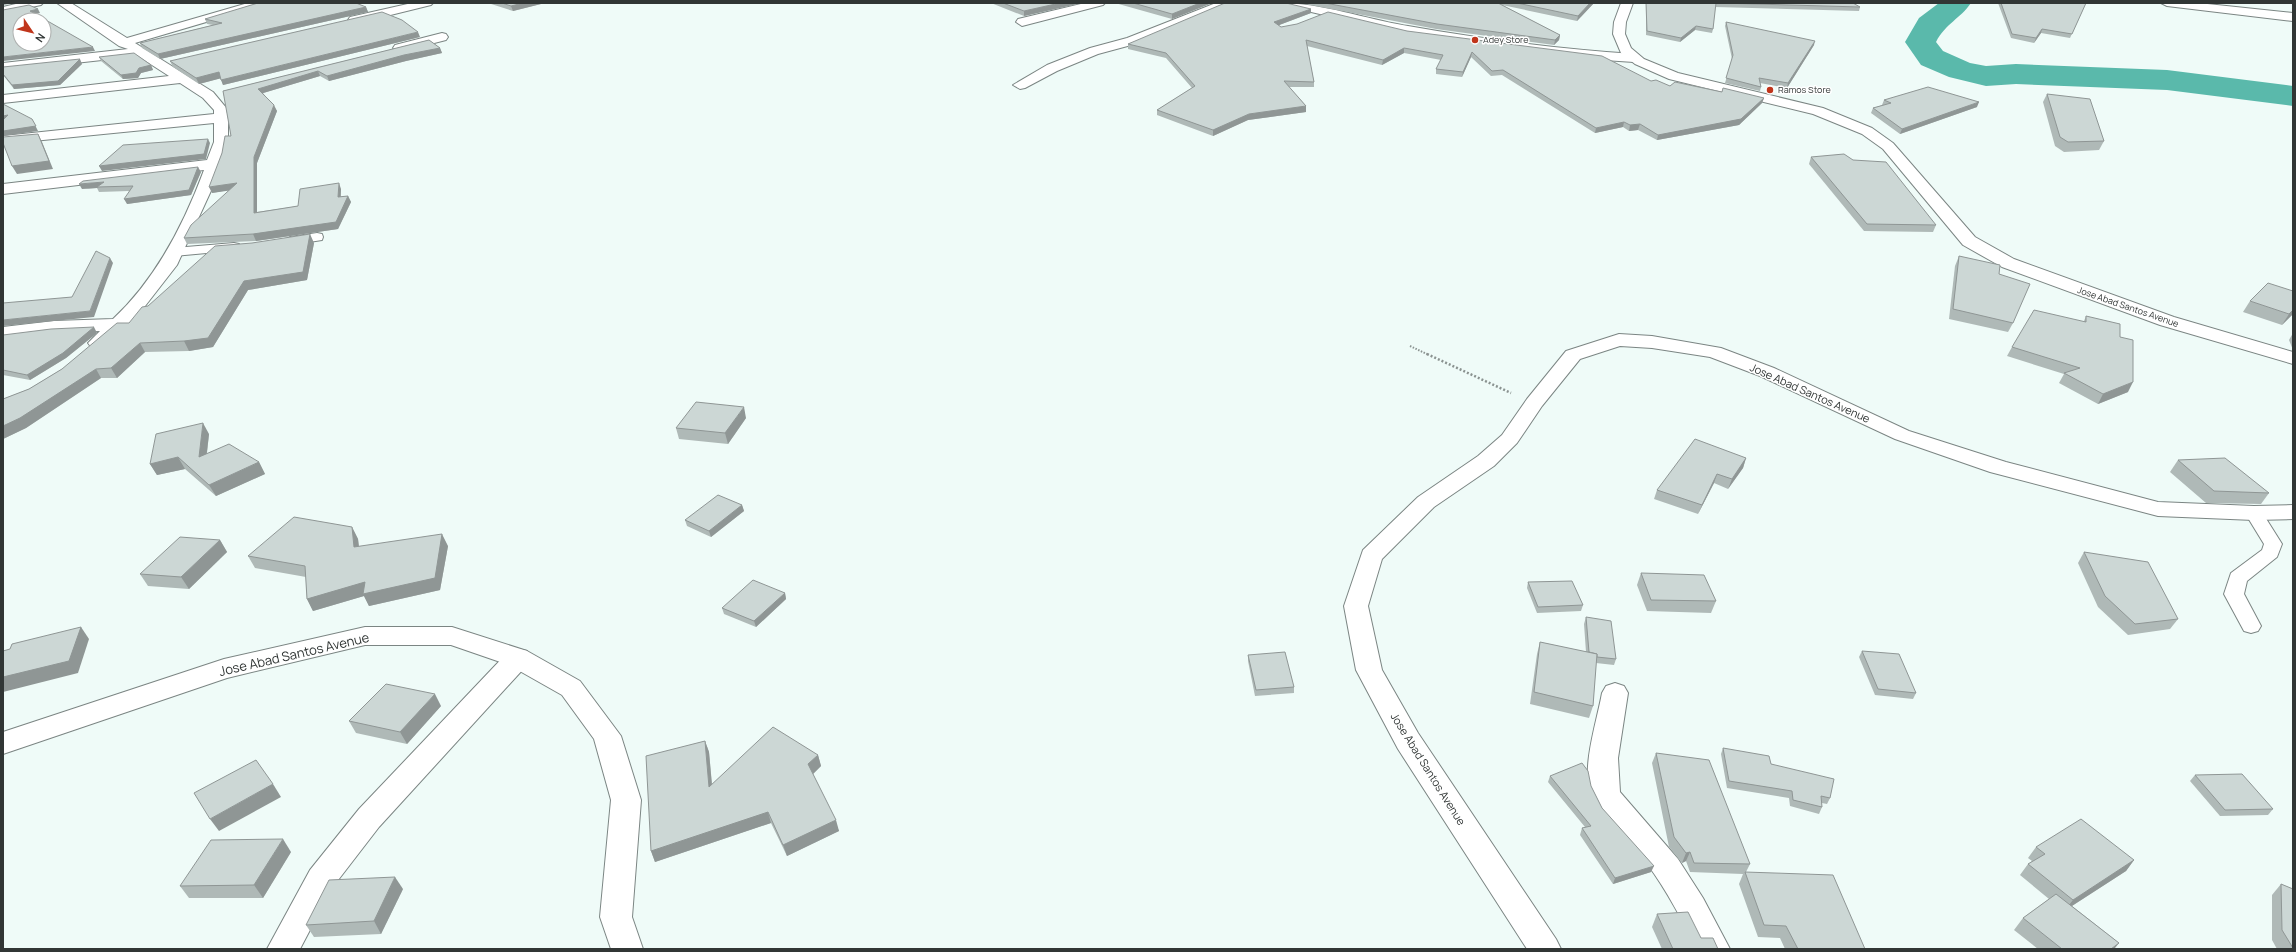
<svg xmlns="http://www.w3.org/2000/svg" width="2296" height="952" font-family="Manrope,sans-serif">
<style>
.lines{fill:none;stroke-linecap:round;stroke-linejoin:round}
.river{fill:#5ab9ab;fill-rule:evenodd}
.lane-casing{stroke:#7b8583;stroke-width:2}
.street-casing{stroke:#7b8583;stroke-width:2}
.highway-casing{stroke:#7b8583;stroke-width:2}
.path-far1{stroke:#8a9290;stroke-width:2;stroke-dasharray:1.5 1.5;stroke-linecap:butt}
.path{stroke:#8a9290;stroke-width:2.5;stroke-dasharray:2 2;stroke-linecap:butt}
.lane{fill:#fff;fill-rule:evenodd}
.street{fill:#fff;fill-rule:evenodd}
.highway{fill:#fff;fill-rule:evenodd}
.wall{fill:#afb9b7}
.shaded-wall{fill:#8f9695}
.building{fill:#ccd7d5;stroke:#8f9695;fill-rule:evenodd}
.poi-dot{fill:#c0351b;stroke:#fff;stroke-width:1.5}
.labels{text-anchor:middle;stroke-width:3;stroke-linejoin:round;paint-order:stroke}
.far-poi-label{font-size:9px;fill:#313635;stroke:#fff;text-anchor:start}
.far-street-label{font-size:9px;fill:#313635;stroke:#fff}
.street-label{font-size:11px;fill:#313635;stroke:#fff}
.near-street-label{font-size:13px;fill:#313635;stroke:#fff}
</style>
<rect width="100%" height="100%" fill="#effbf8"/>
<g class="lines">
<path class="river" d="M 1939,3 L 1971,3 C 1960,19 1946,23 1936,42 L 1943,51 L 1970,63 L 1986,66 L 2016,64 L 2167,70 L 2293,86 L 2293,106 L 2167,90 L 2016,84 L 1986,86 L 1949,77 L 1921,65 L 1905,42 L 1919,18 Z"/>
<defs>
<g id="lane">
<polygon points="317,233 322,234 323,237 322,240 290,245 284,241 290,237"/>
<polygon points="234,243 239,244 241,247 239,250 174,256 167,252 174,248"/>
<polygon points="2254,507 2260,509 2282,544 2277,557 2247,581 2244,594 2261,626 2258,631 2251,633 2244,631 2224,594 2231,573 2262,550 2264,544 2245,513 2248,509"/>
</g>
<g id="street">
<polygon points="20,3 43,3 41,5 3,13 3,7"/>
<path d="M 57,3 L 71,3 L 127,38 L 248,3 L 266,3 L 264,5 L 135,43 L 213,92 L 228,110 L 228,142 L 215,182 L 177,265 L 128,328 L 124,329 C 114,338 106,351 91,347 L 88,343 L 100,331 L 54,333 L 3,339 L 3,327 L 54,321 L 113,319 C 156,279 184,224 204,170 L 3,194 L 3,184 L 207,160 L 214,142 L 214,123 L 3,144 L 3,136 L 214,114 L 214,110 L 203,98 L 180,83 L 3,103 L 3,95 L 169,76 L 138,56 L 3,71 L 3,63 L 128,49 L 119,46 Z"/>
<polygon points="412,3 433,3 431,5 354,24 348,20 350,17"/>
<polygon points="1085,3 1105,3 1103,5 1022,26 1016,22 1018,19"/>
<polygon points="1216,3 1232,3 1135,44 1098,54 1057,71 1025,88 1020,89 1013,85 1047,65 1090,48 1127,38"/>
<path d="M 1279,3 C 1323,3 1365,19 1408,26 C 1482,39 1559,49 1634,54 L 1640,58 L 1634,62 L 1589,59 L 1407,34 L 1285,6 Z"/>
<polygon points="442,33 446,34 448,37 446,40 399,52 393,48 395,45"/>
<polygon points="518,649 527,651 531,658 527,665 379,827 332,888 300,949 267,949 310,870 359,809 509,651"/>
<path d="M 1615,683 L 1624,686 L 1628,693 L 1618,758 L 1620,792 L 1678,859 L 1703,898 L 1730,949 L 1697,949 C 1682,920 1667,891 1648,865 C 1630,841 1600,823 1590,792 C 1582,765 1597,721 1602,693 L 1606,686 Z"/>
</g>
<g id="highway">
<polygon points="1621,3 1633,3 1626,22 1625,34 1631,48 1644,59 1678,73 1823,108 1872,128 1893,143 1975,237 2014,259 2174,317 2293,352 2293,364 2160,325 2002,267 1963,245 1883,149 1862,134 1813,114 1669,79 1635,64 1621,53 1613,34 1614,22"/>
<polygon points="2161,3 2198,3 2293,13 2293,21 2167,6"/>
<polygon points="1619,334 1652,336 1721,348 1774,368 1909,431 2006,462 2158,502 2254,506 2293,505 2293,519 2254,520 2158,516 1990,472 1895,439 1760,376 1710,357 1652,348 1620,346 1580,359 1542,406 1517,443 1494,466 1434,507 1382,559 1368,606 1382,670 1418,733 1556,939 1561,949 1527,949 1398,749 1356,670 1344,606 1363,550 1418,497 1478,456 1502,435 1527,399 1566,351"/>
<polygon points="365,627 452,627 527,651 580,681 621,736 641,800 632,917 643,949 611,949 600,917 611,800 594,739 562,695 509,665 451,645 365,645 227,678 3,754 3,732 224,659"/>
</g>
</defs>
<use href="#lane" class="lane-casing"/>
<use href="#street" class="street-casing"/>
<use href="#highway" class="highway-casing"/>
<polyline class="path-far1" points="1410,346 1429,355"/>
<polyline class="path" points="1427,354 1511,393"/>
<use href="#lane" class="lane"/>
<use href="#street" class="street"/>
<use href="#highway" class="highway"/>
</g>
<g class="wall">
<polygon points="488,3 545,3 513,11"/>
<polygon points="991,3 1082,3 1024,16"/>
<polygon points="1115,3 1212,3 1172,19"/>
<polygon points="1300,3 1594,3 1577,21 1502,5 1560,35 1559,40 1554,45 1436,29"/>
<polygon points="1646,3 1853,3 1860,7 1859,11 1715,7 1713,29 1712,33 1695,30 1680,42 1646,35"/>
<polygon points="1998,3 2086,3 2070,38 2041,33 2034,43 2011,38"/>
<polygon points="366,7 368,12 160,59 142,48 140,43 213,25 207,24 205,19"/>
<polygon points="1311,9 1311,13 1279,25 1281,27 1407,31 1670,86 1764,98 1762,103 1739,125 1657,140 1638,130 1629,131 1623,127 1595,133 1502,75 1491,76 1471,57 1462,77 1436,74 1436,69 1441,60 1404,53 1382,65 1307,46 1314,82 1314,87 1289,87 1306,106 1306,112 1248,120 1213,136 1157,115 1157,110 1192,88 1166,58 1128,49 1128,44"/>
<polygon points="1726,22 1814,45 1787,88 1760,83 1761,87 1760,91 1725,83 1732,59 1725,26"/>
<polygon points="420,37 223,85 221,78 199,84 173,67 170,61"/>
<polygon points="429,40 440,48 442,53 406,61 329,81 320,76 263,93 277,111 257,163 257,212 298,206 341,189 341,197 348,196 351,202 338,229 256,241 187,244 184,238 229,190 212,193 222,153 231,136 223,91"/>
<polygon points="99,57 151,65 153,70 141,73 138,78 123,79 101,61"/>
<polygon points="82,64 60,85 14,89 3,75 3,67"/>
<polygon points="2047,94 2104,141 2099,150 2064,152 2055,146 2043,102"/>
<polygon points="1884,100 1977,107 1900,134 1871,113 1873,108 1883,105 1882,105"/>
<polygon points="1811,157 1853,160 1936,225 1933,232 1864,231 1809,164"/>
<polygon points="201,172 191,195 127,204 129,191 99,192 97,188 82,189"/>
<polygon points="314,243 307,280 248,290 213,347 189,351 145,352 117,378 101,378 26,428 3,439 3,399 29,389 62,369 129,323 148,306"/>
<polygon points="1959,256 1999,274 2013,323 2008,332 1949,319 1955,266"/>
<polygon points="2250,301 2293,314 2282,325 2243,312"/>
<polygon points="2086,316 2120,337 2128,392 2098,404 2059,383 2064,374 2007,356 2012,347 2084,321"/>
<polygon points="97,333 66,358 30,380 3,375 3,335"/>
<polygon points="2293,333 2293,350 2289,340"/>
<polygon points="746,418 728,444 679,439 676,428"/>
<polygon points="209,434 207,453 259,462 265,474 216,496 185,469 157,475 150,464"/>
<polygon points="1746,458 1743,468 1728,489 1714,483 1698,514 1654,499 1657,490"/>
<polygon points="2178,460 2269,493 2261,504 2206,503 2170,472"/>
<polygon points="742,505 744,511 711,537 687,526 685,520"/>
<polygon points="352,527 358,539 359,546 448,546 440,590 369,606 364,596 313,611 307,599 306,577 255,568 248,556"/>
<polygon points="220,540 227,552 189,589 148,586 140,574"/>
<polygon points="2084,552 2178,619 2170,629 2128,635 2098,607 2078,563"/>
<polygon points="1641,573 1716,601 1711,613 1647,611 1637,585"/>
<polygon points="1528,582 1583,605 1581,611 1537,613 1527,588"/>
<polygon points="785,593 786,599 756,627 724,614 722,608"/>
<polygon points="1586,617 1616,659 1614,665 1596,663 1593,706 1589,718 1530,704 1537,654 1540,642 1586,652 1584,624"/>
<polygon points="1862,651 1916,693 1913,699 1875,695 1859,657"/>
<polygon points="1248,655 1294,687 1294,693 1255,696 1248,661"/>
<polygon points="441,706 407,744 356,733 349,721"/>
<polygon points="705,741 709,752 712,784 818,755 821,766 813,774 839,831 787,856 771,823 655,862 651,851"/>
<polygon points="1723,748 1771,764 1830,798 1827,804 1822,803 1822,807 1819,814 1790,806 1789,798 1727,788 1721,754"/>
<polygon points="1656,753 1750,864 1746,872 1865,949 1785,949 1780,938 1758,937 1739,884 1743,874 1690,872 1686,861 1682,863 1669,847 1652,763"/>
<polygon points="2195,775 2273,809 2268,815 2220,816 2190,781"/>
<polygon points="1550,776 1591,786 1602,808 1651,872 1613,884 1580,835 1582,828 1585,827 1548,782"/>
<polygon points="2036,847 2134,860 2126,871 2072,906 2119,943 2114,949 2038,949 2014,930 2023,918 2049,899 2020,875 2028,864 2032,861 2028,858"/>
<polygon points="291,852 263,898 189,898 180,886"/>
<polygon points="2281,884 2293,889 2293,949 2277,949 2272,940 2272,895"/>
<polygon points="403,889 381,934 314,937 306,925"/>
<polygon points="1657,914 1701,938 1718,949 1662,949 1652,927"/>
</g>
<g class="shaded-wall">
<polygon points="3,3 15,3 3,5"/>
<polygon points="523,3 545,3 513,11 511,6"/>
<polygon points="1060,3 1082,3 1024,16 1024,11"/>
<polygon points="1200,3 1212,3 1172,19 1172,14"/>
<polygon points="1590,3 1594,3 1577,21 1578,16"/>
<polygon points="366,7 368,12 160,59 158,54"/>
<polygon points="38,9 40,13 32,15 30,11"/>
<polygon points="1311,9 1311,13 1274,27 1274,22"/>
<polygon points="1696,26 1695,30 1680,42 1681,38"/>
<polygon points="2042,29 2041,33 2034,43 2036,38"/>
<polygon points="418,32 420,37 223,85 221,80"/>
<polygon points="1560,35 1559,40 1554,45 1555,40"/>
<polygon points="1815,41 1814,45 1787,88 1788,83"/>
<polygon points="93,47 95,51 3,61 3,57"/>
<polygon points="440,48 442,53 406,61 329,81 327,76 404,55"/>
<polygon points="1404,48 1404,53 1382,65 1383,60"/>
<polygon points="1472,52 1471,57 1462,77 1463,72"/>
<polygon points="80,59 82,64 60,85 14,89 12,85"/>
<polygon points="151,65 153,70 141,73 138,78 123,79 121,75 139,68"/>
<polygon points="318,71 320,76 260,94 258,89"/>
<polygon points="219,72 222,78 199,84 196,78"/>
<polygon points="1764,98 1762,103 1739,125 1657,140 1658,135"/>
<polygon points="1979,102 1977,107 1900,134 1902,129"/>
<polygon points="274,105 277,111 257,163 257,219 254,213 254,157"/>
<polygon points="1306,106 1306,112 1248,120 1213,136 1213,130 1249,114"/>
<polygon points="8,115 3,121 3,116"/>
<polygon points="32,119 38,131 3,136 3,131"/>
<polygon points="1624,122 1623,127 1595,133 1596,128"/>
<polygon points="1640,124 1638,130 1629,131 1630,125"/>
<polygon points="38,134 42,142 53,169 17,174 12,166"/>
<polygon points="208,139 210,143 206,159 102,171 99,166"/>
<polygon points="198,167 201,172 191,195 127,204 124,199"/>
<polygon points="104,182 97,188 82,189 79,184"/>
<polygon points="237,183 240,189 212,193 209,187"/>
<polygon points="339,183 341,189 340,203 338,197"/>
<polygon points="348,196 351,202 338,229 256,241 253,234"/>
<polygon points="310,234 314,243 307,280 248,290 213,347 189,351 184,341 244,281"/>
<polygon points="110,258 113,263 94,317 3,326 3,320 90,311"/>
<polygon points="2293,310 2293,314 2282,325 2289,314"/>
<polygon points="94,327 97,333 66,358 30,380 27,375"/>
<polygon points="140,343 145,352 117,378 111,368"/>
<polygon points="96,369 101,378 26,428 3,439 3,426"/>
<polygon points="2133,382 2128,392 2098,404 2103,394"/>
<polygon points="744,407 746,418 728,444 725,433"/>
<polygon points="203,423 209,434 205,468 199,457"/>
<polygon points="178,457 185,469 157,475 150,464"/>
<polygon points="1746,458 1743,468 1728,489 1732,479"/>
<polygon points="259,462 265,474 216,496 209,485"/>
<polygon points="1717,474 1714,483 1698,514 1702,505"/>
<polygon points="742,505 744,511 711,537 709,531"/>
<polygon points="352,527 358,539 360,559 354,547"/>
<polygon points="442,534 448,546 440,590 369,606 364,596 313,611 307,599"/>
<polygon points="220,540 227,552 189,589 181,577"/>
<polygon points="785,593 786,599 756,627 754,621"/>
<polygon points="81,627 89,639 78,673 3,692 3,677"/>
<polygon points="435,694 441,706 407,744 400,732"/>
<polygon points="705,741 709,752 713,798 709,787"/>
<polygon points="818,755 821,766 811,776 808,764"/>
<polygon points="273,784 281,797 219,831 210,819"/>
<polygon points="768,812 771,823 655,862 651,851"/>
<polygon points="836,820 839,831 787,856 783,845"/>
<polygon points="283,839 291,852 263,898 254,885"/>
<polygon points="1690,852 1686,861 1682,863 1686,853"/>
<polygon points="2134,860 2126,871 2064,911 2073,900"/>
<polygon points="1654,866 1651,872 1613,884 1615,878"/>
<polygon points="395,877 403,889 381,934 374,921"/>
<polygon points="2119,943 2114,949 2111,949"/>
</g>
<g class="building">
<polygon points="258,3 356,3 366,7 158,54 140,43 222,23 205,19"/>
<polygon points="502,3 523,3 511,6"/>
<polygon points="1003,3 1060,3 1024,11"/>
<polygon points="1133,3 1200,3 1172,14"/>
<polygon points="1225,3 1286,3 1311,9 1274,22 1281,27 1297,24 1328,12 1407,31 1602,56 1651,81 1656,80 1670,86 1675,82 1722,92 1723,88 1764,98 1741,119 1658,135 1640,124 1630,125 1624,122 1596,128 1503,70 1492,71 1472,52 1463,72 1436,69 1443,55 1404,48 1383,60 1306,40 1314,82 1284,81 1306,106 1249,114 1213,130 1157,110 1195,86 1166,53 1128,44"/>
<polygon points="1325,3 1498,3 1560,35 1555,40 1437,24"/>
<polygon points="1517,3 1590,3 1578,16"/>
<polygon points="1646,3 1716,3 1713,29 1696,26 1681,38 1647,31"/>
<polygon points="1720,3 1853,3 1860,7"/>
<polygon points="2001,3 2086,3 2072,34 2042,29 2036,38 2012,34"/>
<path d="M 29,5 L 38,9 L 30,11 L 93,47 L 3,57 L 3,10 ZM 20,20 L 44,20 L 44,44 L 20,44 Z"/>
<polygon points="382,12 402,20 418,32 221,80 219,72 196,78 170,61"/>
<polygon points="1726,22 1815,41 1788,83 1759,78 1761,87 1726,78 1733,55"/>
<polygon points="429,40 440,48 404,55 327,76 318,71 258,89 274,105 254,157 254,213 298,206 300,189 339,183 338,197 348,196 336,222 253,234 184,238 191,225 237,183 209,187 222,153 225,136 231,136 223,91"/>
<polygon points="134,53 151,65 139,68 136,73 121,75 99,57"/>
<polygon points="80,59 58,81 12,85 3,74 3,67"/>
<polygon points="1928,87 1979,102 1902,129 1873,108 1891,103 1884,100"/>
<polygon points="2047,94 2090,99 2104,141 2068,142 2060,137"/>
<polygon points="3,104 32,119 36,126 3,131 3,120 8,115 3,116"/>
<polygon points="38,134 49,161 12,166 3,143 3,137"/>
<polygon points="208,139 204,154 99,166 123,145"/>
<polygon points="1844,154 1853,160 1886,162 1936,225 1867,224 1811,157"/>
<polygon points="198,167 189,190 124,199 133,186 97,187 104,182 79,184 83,181"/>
<polygon points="310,234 303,272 244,281 208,338 184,341 140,343 111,368 96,369 20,418 3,426 3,399 29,389 62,369 117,323 129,323 142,307 148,306 215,246 252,243"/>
<polygon points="96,251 110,258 90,311 3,320 3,303 72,297"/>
<polygon points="1959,256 2000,265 1999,274 2030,284 2013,323 1953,309"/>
<polygon points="2268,283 2293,291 2293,310 2289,314 2250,301"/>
<polygon points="2034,310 2086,322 2086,316 2120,324 2120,337 2133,340 2133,382 2103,394 2064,373 2080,368 2012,347"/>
<polygon points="94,327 63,353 27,375 3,370 3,335 51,329"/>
<polygon points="696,402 744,407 725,433 676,428"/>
<polygon points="203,423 199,457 229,444 259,462 209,485 178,457 150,464 156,434"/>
<polygon points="1695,439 1746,458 1732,479 1717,474 1702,505 1657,490"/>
<polygon points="2225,458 2269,493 2214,491 2178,460"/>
<polygon points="718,495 742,505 709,531 685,520"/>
<polygon points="294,517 352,527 354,547 442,534 435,578 363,594 365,582 307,599 305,566 248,556"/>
<polygon points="180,537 220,540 181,577 140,574"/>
<polygon points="2084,552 2148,562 2178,619 2135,624 2105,596"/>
<polygon points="1641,573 1704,575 1716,601 1651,600"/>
<polygon points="753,580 785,593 754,621 722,608"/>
<polygon points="1572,581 1583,605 1538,607 1528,582"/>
<polygon points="1586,617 1611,621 1616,659 1597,657 1597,654 1589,652"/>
<polygon points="81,627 69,661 3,677 3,651 10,649 12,644"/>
<polygon points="1540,642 1597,654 1593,706 1534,692"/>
<polygon points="1862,651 1899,654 1916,693 1878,689"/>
<polygon points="1285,652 1294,687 1256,690 1248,655"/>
<polygon points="386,684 435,694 400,732 349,721"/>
<polygon points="773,727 818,755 808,764 836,820 783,845 768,812 651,851 646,756 705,741 709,787"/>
<polygon points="1723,748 1769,756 1771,764 1834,779 1830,798 1821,796 1822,807 1793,800 1792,791 1729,781"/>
<polygon points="1656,753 1709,760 1750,864 1694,863 1690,852 1686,853 1674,837"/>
<polygon points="256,760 273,784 210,819 194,793"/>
<polygon points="1582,763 1588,771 1591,786 1602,808 1654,866 1615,878 1582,828 1591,826 1550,776"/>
<polygon points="2242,774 2273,809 2225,810 2195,775"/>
<polygon points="2081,819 2134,860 2073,900 2028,864 2045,854 2036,847"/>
<polygon points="283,839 254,885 180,886 211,840"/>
<polygon points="1745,872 1833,875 1865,949 1798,949 1786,926 1764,925"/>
<polygon points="395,877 374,921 306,925 329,880"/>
<polygon points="2281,884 2293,889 2293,948 2282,930"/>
<polygon points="2056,894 2119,943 2111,949 2062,949 2023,918"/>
<polygon points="1688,912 1701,938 1713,938 1718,949 1673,949 1657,914"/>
</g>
<g class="poi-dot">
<circle cx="1475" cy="40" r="4"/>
<circle cx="1770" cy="90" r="4"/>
</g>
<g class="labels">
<g class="far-poi-label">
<text x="1483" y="43">Adey Store</text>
<text x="1778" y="93">Ramos Store</text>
</g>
<g class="far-street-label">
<text transform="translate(2128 307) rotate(19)" y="3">Jose Abad Santos Avenue</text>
</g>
<g class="street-label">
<text transform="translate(1810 393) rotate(24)" y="4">Jose Abad Santos Avenue</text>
<text transform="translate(1428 769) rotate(58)" y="4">Jose Abad Santos Avenue</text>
</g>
<g class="near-street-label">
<text transform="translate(294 654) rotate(-13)" y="5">Jose Abad Santos Avenue</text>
</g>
</g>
<rect width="2296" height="952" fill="none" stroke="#313635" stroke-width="8"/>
<g transform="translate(32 32) rotate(125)"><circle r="19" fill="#ffffff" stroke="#adafae"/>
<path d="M0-3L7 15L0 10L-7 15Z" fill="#c0351b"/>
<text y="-6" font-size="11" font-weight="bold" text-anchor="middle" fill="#313635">N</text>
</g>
</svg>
